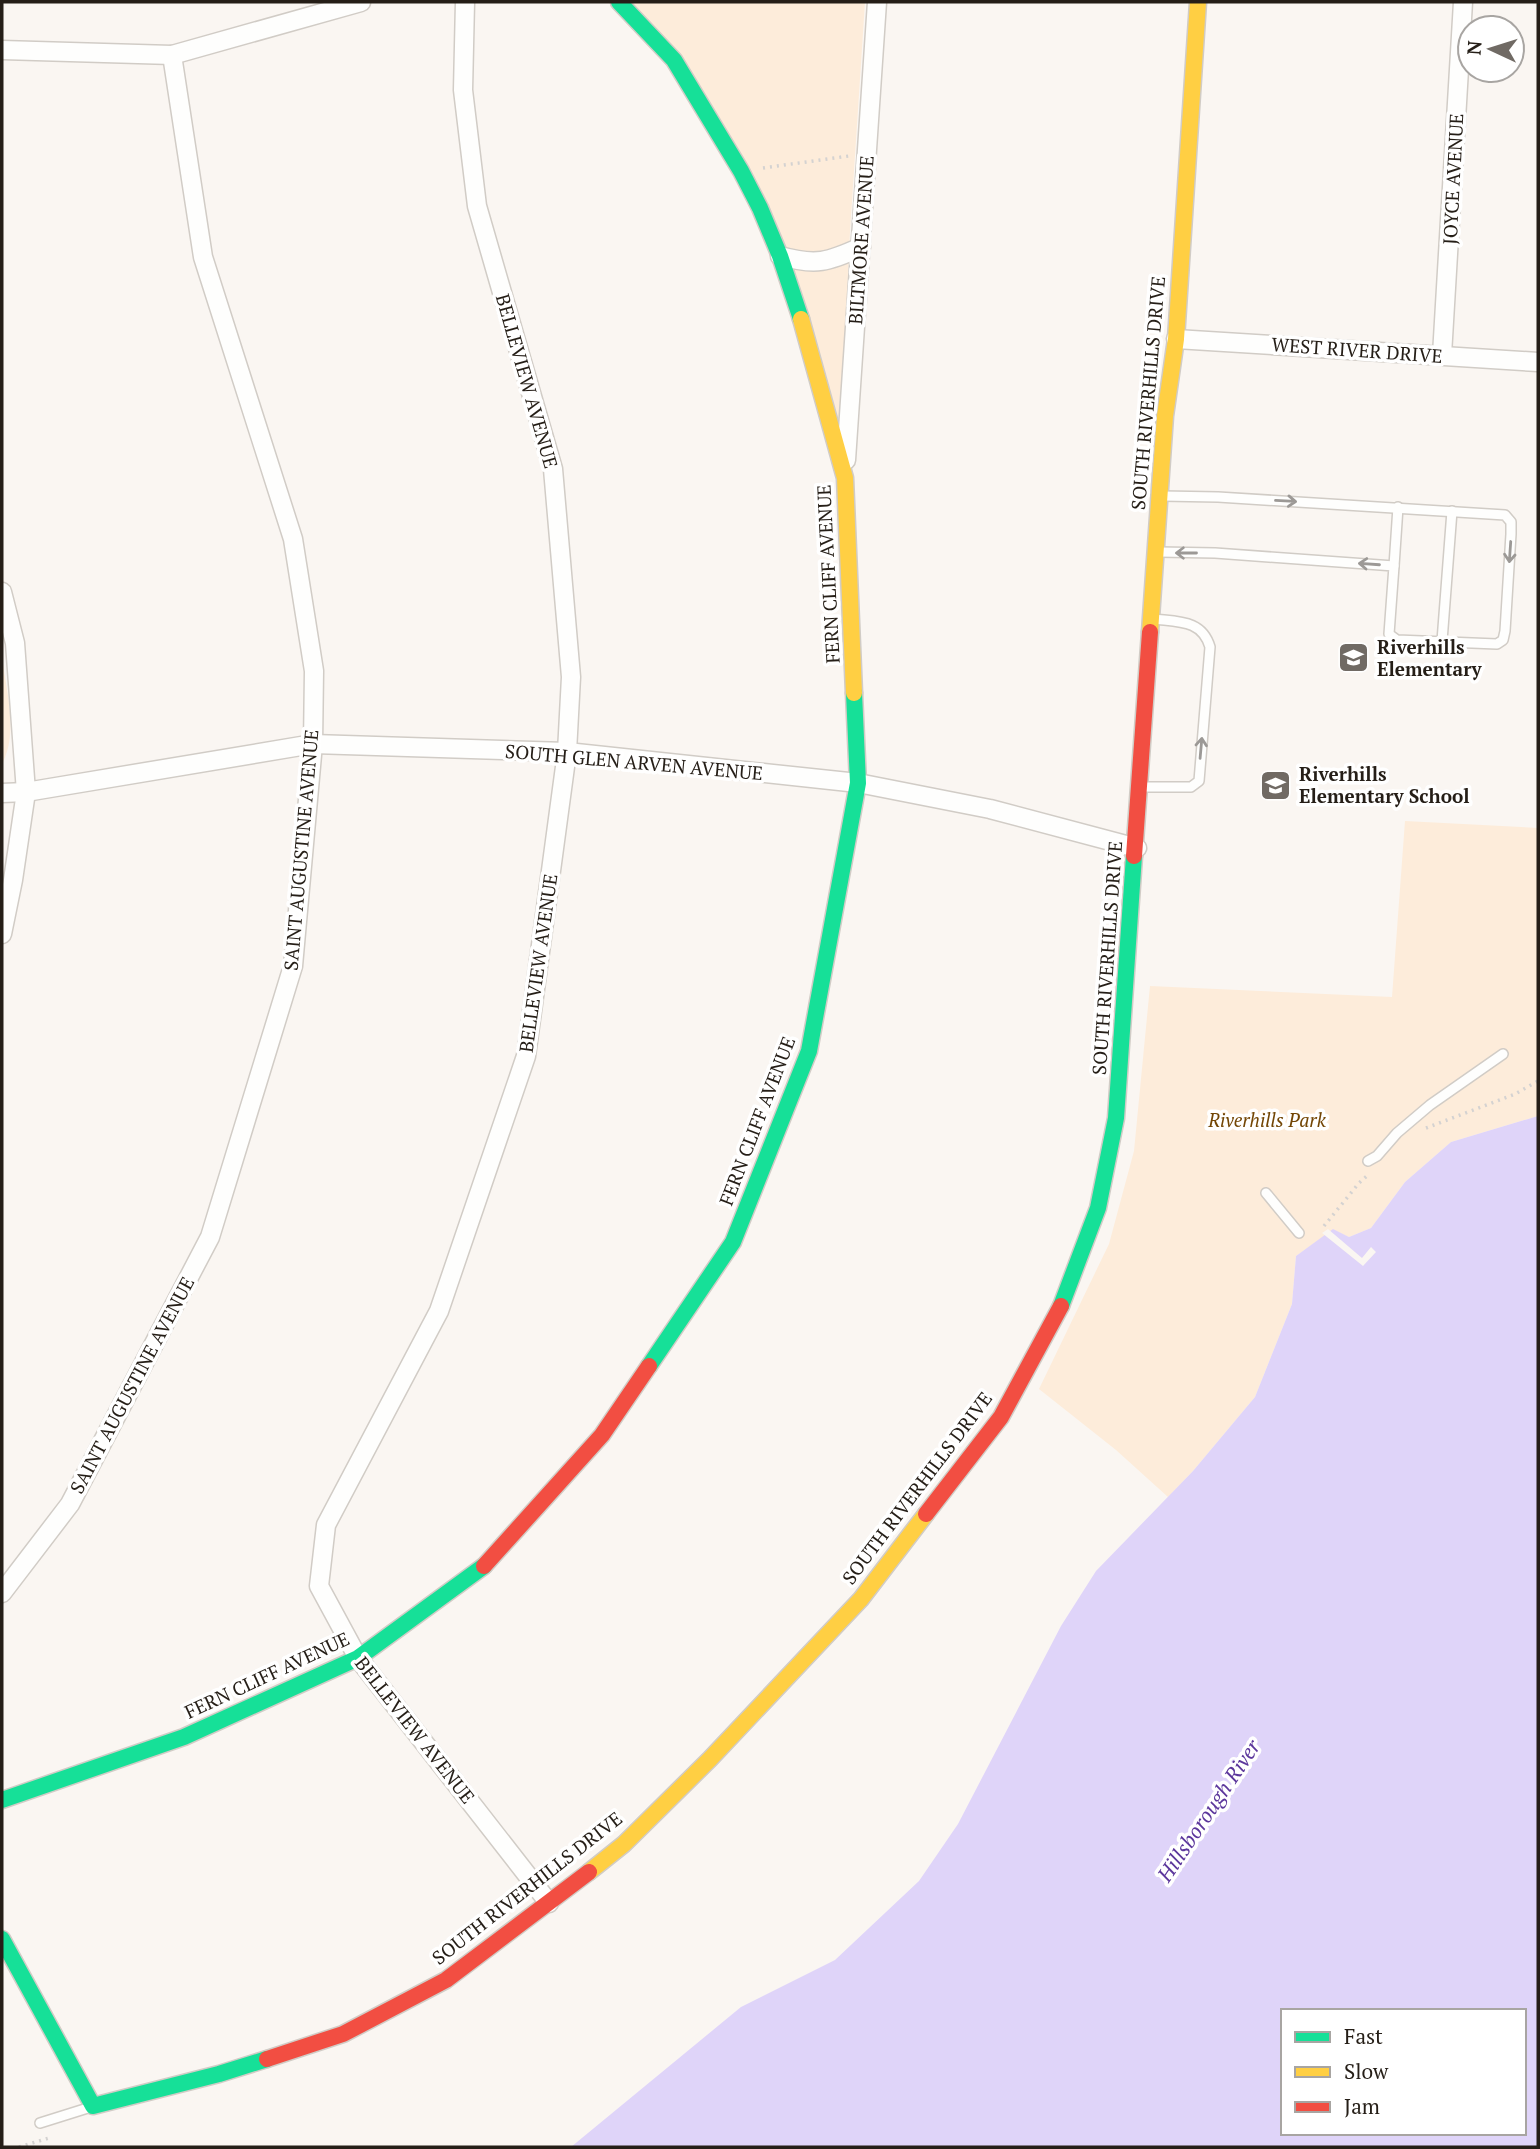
<svg xmlns="http://www.w3.org/2000/svg" width="1540" height="2149" font-family="'PT Serif',serif">
<style>
.green{fill:#fdecda}
.water{fill:#dfd4f9;fill-rule:evenodd}
.pier{fill:#faf6f2}
.lines{fill:none;stroke-linecap:round;stroke-linejoin:round}
.lane-casing{stroke:#d1ccc6;stroke-width:12}
.street-casing{stroke:#d1ccc6;stroke-width:21}
.fast-casing{stroke:#d1ccc6;stroke-width:19}
.slow-casing{stroke:#d1ccc6;stroke-width:19}
.jam-casing{stroke:#d1ccc6;stroke-width:19}
.path{stroke:#d4d2d1;stroke-width:3.5;stroke-dasharray:2 5;stroke-linecap:butt}
.lane{stroke:#fefefd;stroke-width:9}
.street{stroke:#fefefd;stroke-width:18}
.fast{stroke:#16e098;stroke-width:16}
.slow{stroke:#ffcf43;stroke-width:16}
.jam{stroke:#f24e42;stroke-width:16}
.oneway{stroke:#9c9996}
.labels{text-anchor:middle;stroke-width:7;stroke-linejoin:round;paint-order:stroke}
.street-label{font-size:19px;fill:#251e17;stroke:#fff}
.poi-label{font-size:19px;font-weight:bold;fill:#251e17;stroke:#fff;text-anchor:start}
.park-label{font-size:19px;font-style:italic;fill:#734605;stroke:#fff}
.water-label{font-size:21px;font-style:italic;fill:#5c379c;stroke:#fff}
</style>
<rect width="100%" height="100%" fill="#faf6f2"/>
<g class="green">
<polygon points="627,2 865,2 850,232 840,438 784,246"/>
<path d="M 2,657 C 6,690 19,733 2,764 Z"/>
<polygon points="1405,821 1538,828 1538,1116 1451,1142 1405,1182 1371,1228 1349,1237 1333,1230 1296,1256 1292,1304 1255,1397 1193,1471 1168,1497 1116,1450 1039,1389 1109,1244 1134,1151 1150,986 1392,997"/>
</g>
<path class="water" d="M 1538,1116 L 1538,2147 L 571,2147 L 741,2007 L 835,1960 L 919,1881 L 958,1824 L 1061,1626 L 1096,1571 L 1193,1471 L 1255,1397 L 1292,1304 L 1296,1256 L 1333,1229 L 1349,1237 L 1371,1228 L 1405,1182 L 1451,1142 ZM 1283,2011 L 1524,2011 L 1524,2133 L 1283,2133 Z"/>
<polygon class="pier" points="1328,1229 1362,1258 1371,1247 1376,1252 1363,1266 1322,1233"/>
<g class="lines">
<defs>
<g id="lane">
<polyline points="1159,552 1215,553 1394,566 1389,634 1397,640 1497,644 1503,640 1505,631 1511,534 1511,522 1505,515 1218,497 1162,496"/>
<polyline points="1394,566 1398,507"/>
<polyline points="1442,641 1452,511"/>
<path d="M 1142,787 L 1191,787 L 1199,781 L 1210,647 C 1202,620 1179,622 1154,619"/>
<polyline points="1368,1161 1377,1156 1397,1133 1430,1105 1503,1054"/>
<polyline points="1266,1193 1299,1233"/>
<polyline points="40,2123 91,2107"/>
</g>
<g id="street">
<polyline points="465,2 463,90 477,206 553,469 571,677 567,752 526,1056 439,1311 326,1525 319,1586 358,1658 549,1903"/>
<polyline points="2,50 172,55 361,2"/>
<path d="M 780,256 C 816,266 828,262 861,247"/>
<polyline points="1176,339 1538,362"/>
<polyline points="1442,355 1463,2"/>
<polyline points="846,460 877,2"/>
<polyline points="2,592 15,643 26,792 13,880 2,934"/>
<polyline points="2,793 26,792 313,744 567,752 858,783 990,809 1137,848"/>
<polyline points="2,1593 70,1504 210,1237 293,966 313,744 314,671 293,539 203,257 172,55"/>
</g>
<g id="fast">
<polyline points="619,2 674,60 741,171 760,208 780,256 801,319"/>
<polyline points="1061,1306 1098,1208 1116,1118 1134,856"/>
<polyline points="649,1366 733,1242 809,1051 858,783 854,693"/>
<polyline points="2,1800 184,1737 358,1658 484,1566"/>
<polyline points="2,1939 93,2106 219,2074 267,2059"/>
</g>
<g id="slow">
<polyline points="801,319 845,478 854,693"/>
<polyline points="1150,632 1165,416 1176,339 1198,2"/>
<polyline points="589,1872 624,1844 710,1759 861,1599 926,1514"/>
</g>
<g id="jam">
<polyline points="1134,856 1150,632"/>
<polyline points="926,1514 1001,1417 1061,1306"/>
<polyline points="484,1566 602,1435 649,1366"/>
<polyline points="267,2059 343,2034 446,1980 589,1872"/>
</g>
</defs>
<use href="#lane" class="lane-casing"/>
<use href="#street" class="street-casing"/>
<use href="#fast" class="fast-casing"/>
<use href="#slow" class="slow-casing"/>
<use href="#jam" class="jam-casing"/>
<g class="path">
<polyline points="763,168 849,156"/>
<polyline points="1426,1128 1515,1094 1538,1081"/>
<polyline points="1324,1226 1359,1183 1368,1175"/>
<polyline points="19,2147 49,2138"/>
</g>
<use href="#lane" class="lane"/>
<use href="#street" class="street"/>
<use href="#fast" class="fast"/>
<use href="#slow" class="slow"/>
<use href="#jam" class="jam"/>
</g>
<defs><path id="oneway-shaft" d="M-6 0H5M1.5-3L5.5 0L1.5 3" fill="none" stroke-width="1.6" stroke-linecap="round" stroke-linejoin="round" transform="scale(1.75)"/></defs>
<g class="oneway">
<use href="#oneway-shaft" transform="translate(1286 501) rotate(3)"/>
<use href="#oneway-shaft" transform="translate(1510 552) rotate(94)"/>
<use href="#oneway-shaft" transform="translate(1186 553) rotate(-180)"/>
<use href="#oneway-shaft" transform="translate(1369 564) rotate(-176)"/>
<use href="#oneway-shaft" transform="translate(1201 748) rotate(-85)"/>
</g>
<defs>
<symbol id="school-square" viewBox="-11 -11 22 22"><rect x="-9" y="-9" width="18" height="18" rx="4" fill="#706a64" stroke="#fff"/><path d="M0-5L7-2L0 1L-7-2ZM-4 1L0 2.5L4 1V4Q0 6-4 4Z" fill="#fff"/></symbol>
</defs>
<g fill-rule="evenodd">
<use href="#school-square" x="1336" y="640" width="35" height="35"/>
<use href="#school-square" x="1258" y="768" width="35" height="35"/>
</g>
<g class="labels">
<g class="street-label">
<text transform="translate(1453 179) rotate(-87)" y="7">JOYCE AVENUE</text>
<text transform="translate(861 240) rotate(-86)" y="7">BILTMORE AVENUE</text>
<text transform="translate(1357 350) rotate(4)" y="7">WEST RIVER DRIVE</text>
<text transform="translate(527 381) rotate(74)" y="7">BELLEVIEW AVENUE</text>
<text transform="translate(1148 393) rotate(-85)" y="7">SOUTH RIVERHILLS DRIVE</text>
<text transform="translate(828 574) rotate(-93)" y="7">FERN CLIFF AVENUE</text>
<text transform="translate(634 762) rotate(5)" y="7">SOUTH GLEN ARVEN AVENUE</text>
<text transform="translate(301 850) rotate(-85)" y="7">SAINT AUGUSTINE AVENUE</text>
<text transform="translate(1107 958) rotate(-86)" y="7">SOUTH RIVERHILLS DRIVE</text>
<text transform="translate(538 963) rotate(-82)" y="7">BELLEVIEW AVENUE</text>
<text transform="translate(757 1121) rotate(-69)" y="7">FERN CLIFF AVENUE</text>
<text transform="translate(132 1385) rotate(-62)" y="7">SAINT AUGUSTINE AVENUE</text>
<text transform="translate(917 1488) rotate(-53)" y="7">SOUTH RIVERHILLS DRIVE</text>
<text transform="translate(267 1675) rotate(-25)" y="7">FERN CLIFF AVENUE</text>
<text transform="translate(415 1730) rotate(52)" y="7">BELLEVIEW AVENUE</text>
<text transform="translate(527 1888) rotate(-38)" y="7">SOUTH RIVERHILLS DRIVE</text>
</g>
<g class="poi-label">
<text x="1377" y="654">Riverhills<tspan x="1377" dy="22">Elementary</tspan></text>
<text x="1299" y="781">Riverhills<tspan x="1299" dy="22">Elementary School</tspan></text>
</g>
<g class="park-label">
<text x="1267" y="1127">Riverhills Park</text>
</g>
<g class="water-label">
<text transform="translate(1209 1811) rotate(-56)" y="7">Hillsborough River</text>
</g>
</g>
<rect width="1540" height="2149" fill="none" stroke="#251e17" stroke-width="7"/>
<rect x="1281" y="2009" width="245" height="126" fill="#ffffff" stroke="#a8a5a2" stroke-width="2"/>
<rect x="1295" y="2032" width="35" height="10" fill="#16e098" stroke="#a8a5a2" stroke-width="2"/>
<text x="1344" y="2044" font-size="21" fill="#251e17">Fast</text>
<rect x="1295" y="2067" width="35" height="10" fill="#ffcf43" stroke="#a8a5a2" stroke-width="2"/>
<text x="1344" y="2079" font-size="21" fill="#251e17">Slow</text>
<rect x="1295" y="2102" width="35" height="10" fill="#f24e42" stroke="#a8a5a2" stroke-width="2"/>
<text x="1344" y="2114" font-size="21" fill="#251e17">Jam</text>
<g transform="translate(1491 49) rotate(274)"><circle r="33" fill="#ffffff" stroke="#a8a5a2" stroke-width="2"/>
<path d="M0-5L12 26L0 18L-12 26Z" fill="#706a64"/>
<text y="-10" font-size="19" font-weight="bold" text-anchor="middle" fill="#251e17">N</text>
</g>
</svg>
